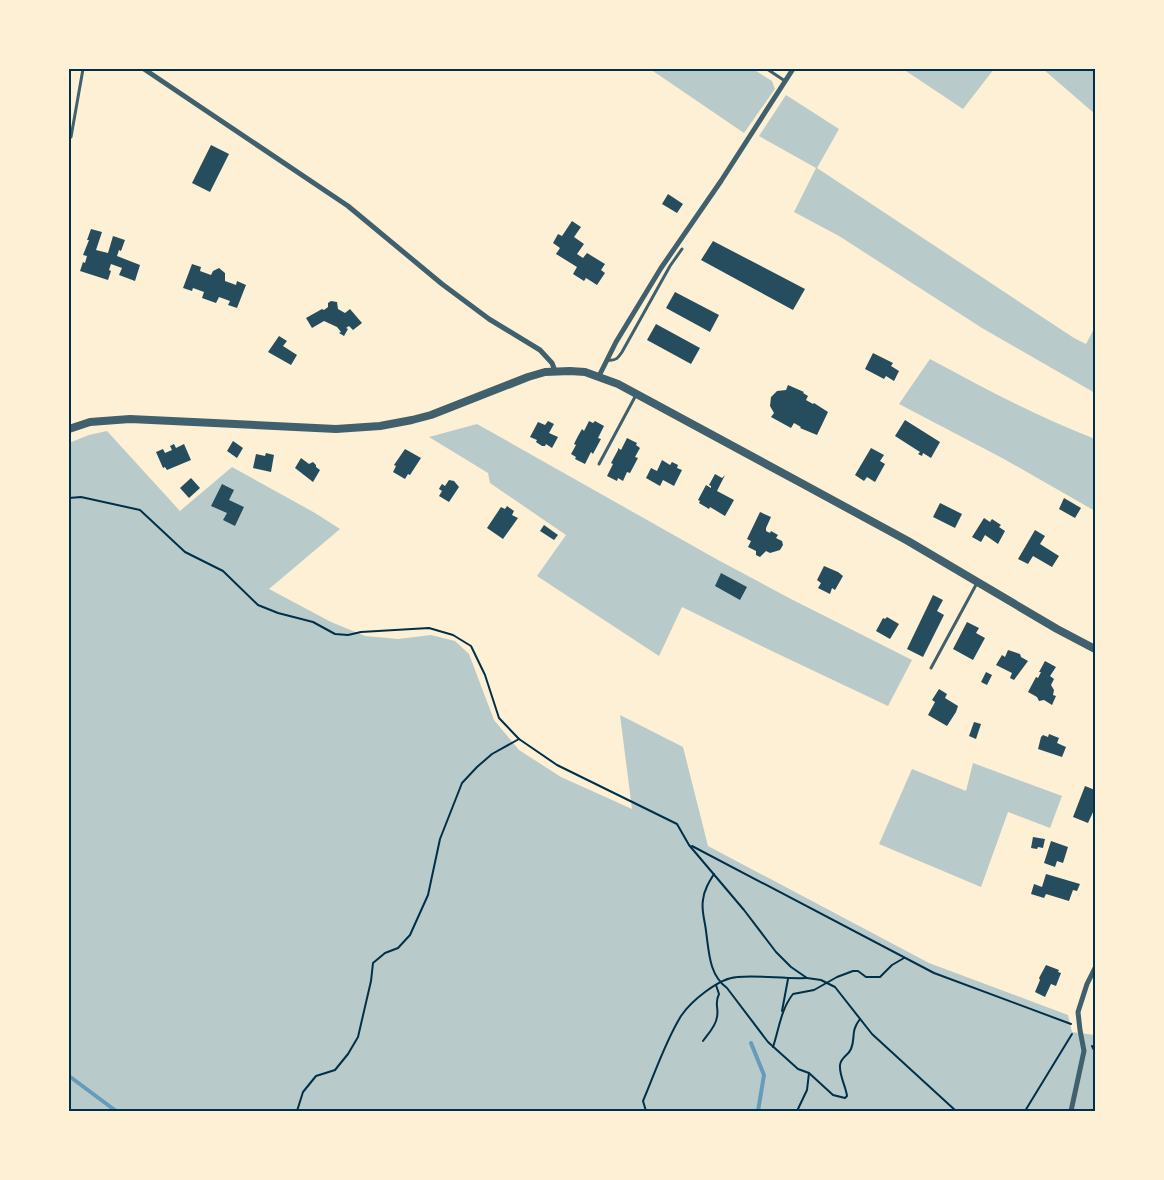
<svg xmlns="http://www.w3.org/2000/svg" width="1164" height="1180" font-family="'Archivo Narrow',sans-serif">
<style>
.green{fill:#b9caca}
.lines{fill:none;stroke-linecap:round;stroke-linejoin:round}
.stream{stroke:#669bbc;stroke-width:4}
.building{fill:#264d5e}
.path{stroke:#003049;stroke-width:2}
.service{stroke:#3f606c;stroke-width:3}
.minor{stroke:#3f606c;stroke-width:5}
.tertiary{stroke:#3f606c;stroke-width:8}
.neatline{fill:none;stroke:#003049;stroke-width:2}
</style>
<rect width="100%" height="100%" fill="#fdf0d5"/>
<g class="green">
<polygon points="650,69 753,69 772,81 775,89 744,133"/>
<polygon points="903,69 994,69 963,109"/>
<polygon points="1043,69 1095,69 1095,114"/>
<polygon points="786,95 839,129 817,168 1074,338 1086,344 1095,327 1095,393 982,328 839,236 794,212 816,168 759,136"/>
<path d="M 930,359 C 984,388 1037,417 1095,439 L 1095,511 L 1004,459 L 899,404 Z"/>
<polygon points="477,424 718,560 789,598 912,660 888,706 776,653 682,607 659,656 537,576 566,535 490,483 488,473 429,437"/>
<polygon points="107,431 180,511 232,467 315,513 340,529 269,589 331,622 365,636 398,639 431,635 455,641 469,654 494,720 519,750 561,777 632,809 620,715 683,747 708,846 929,963 1068,1015 1072,1032 1095,1035 1095,1111 69,1111 69,443 89,435"/>
<polygon points="973,763 1062,796 1050,828 1008,812 981,887 879,844 912,769 966,791"/>
</g>
<g class="lines">
<g class="stream">
<polyline points="751,1043 764,1075 758,1111"/>
<polyline points="69,1076 116,1111"/>
</g>
</g>
<g class="building">
<polygon points="211,145 229,154 210,192 192,183"/>
<polygon points="668,194 683,204 677,213 662,204"/>
<polygon points="572,221 581,227 574,237 584,244 577,254 583,258 587,253 605,264 601,270 605,273 597,285 586,278 584,281 573,274 577,267 556,254 560,248 553,243 558,234 562,236"/>
<polygon points="91,229 102,232 96,250 108,253 113,236 125,240 121,251 119,250 117,256 140,265 135,281 119,275 122,268 111,264 109,270 111,271 108,280 80,271 83,262 85,263 87,256 83,255 89,240 87,240"/>
<polygon points="713,241 805,289 793,310 701,260"/>
<polygon points="192,264 201,267 200,271 211,275 213,271 219,268 225,273 225,281 236,285 237,281 246,285 237,308 228,305 230,301 219,297 216,303 202,298 204,292 193,288 192,291 183,288"/>
<polygon points="675,292 719,315 710,332 666,308"/>
<polygon points="331,301 337,302 338,309 345,313 350,309 362,323 353,330 349,326 346,328 348,329 344,336 339,333 341,332 337,327 324,321 312,328 306,318 322,309 324,310 328,307 328,303"/>
<polygon points="656,324 700,348 691,364 647,340"/>
<polygon points="279,336 287,341 283,346 297,355 291,365 268,352"/>
<polygon points="873,353 893,363 891,366 899,371 894,381 886,376 884,379 865,369"/>
<polygon points="788,385 804,392 803,393 808,396 806,400 813,404 814,403 828,412 817,435 800,428 801,427 794,423 791,428 771,417 774,413 770,406 771,397 777,391 786,390"/>
<polygon points="905,420 940,442 931,458 923,453 922,456 918,454 920,452 895,436"/>
<polygon points="548,421 554,424 549,433 558,437 552,448 546,444 545,446 542,446 536,442 537,440 530,437 538,422 545,425"/>
<polygon points="589,421 593,423 595,421 604,426 598,438 601,439 594,452 593,454 591,452 585,464 575,459 576,457 571,454 576,445 574,444 578,436 582,429 584,431"/>
<polygon points="627,438 637,443 636,445 640,448 635,457 638,458 630,473 627,472 623,481 618,478 617,481 607,476 613,464 611,463 618,450 618,448 621,450"/>
<polygon points="233,441 243,448 237,458 227,451"/>
<polygon points="174,444 176,448 184,444 191,460 167,470 165,467 163,468 156,452 163,449 165,453 172,450 170,446"/>
<polygon points="871,448 884,455 880,461 885,464 875,482 867,477 864,481 855,475"/>
<polygon points="405,449 421,458 410,475 408,474 405,479 393,472 396,466 394,465"/>
<polygon points="266,453 274,455 271,472 253,468 256,454 265,456"/>
<polygon points="301,458 309,464 313,462 316,465 316,467 320,470 313,482 295,468"/>
<polygon points="662,460 670,465 672,462 678,465 677,468 682,470 674,486 663,480 660,486 646,478 651,468 657,471"/>
<polygon points="715,474 722,478 725,475 717,491 734,500 725,516 710,507 709,509 699,503 700,501 698,500 706,485 711,488 711,486 709,485"/>
<polygon points="191,478 200,488 189,498 180,488"/>
<polygon points="449,480 454,481 459,487 449,502 439,496 442,491 439,489 440,487 442,484 445,486"/>
<polygon points="222,484 234,490 229,500 244,507 235,526 223,520 227,513 211,506"/>
<polygon points="1064,498 1081,508 1075,518 1059,509"/>
<polygon points="940,503 962,514 955,528 933,517"/>
<polygon points="507,506 514,511 512,515 518,518 503,539 487,528 501,507 505,509"/>
<polygon points="760,512 771,517 766,528 766,531 770,533 771,531 778,535 776,538 782,541 783,545 780,550 770,553 766,551 760,557 756,555 756,551 748,547 751,541 747,539"/>
<polygon points="984,518 990,522 992,519 1001,525 999,527 1005,531 998,544 985,535 981,542 972,537"/>
<polygon points="544,525 558,535 554,540 540,531"/>
<polygon points="1035,530 1045,536 1040,544 1059,556 1052,567 1033,556 1028,564 1018,559"/>
<polygon points="824,566 838,572 843,576 835,590 832,588 830,594 818,588 821,583 817,580"/>
<polygon points="721,573 747,587 740,600 715,586"/>
<polygon points="933,595 943,600 937,611 944,615 923,657 907,649"/>
<polygon points="887,617 899,624 890,639 876,631 883,618 885,619"/>
<polygon points="967,622 979,628 976,633 985,638 973,660 953,649"/>
<polygon points="1008,650 1020,654 1021,657 1028,661 1014,680 1010,678 1012,673 996,665 1002,655 1005,657"/>
<polygon points="1045,661 1056,667 1050,676 1054,679 1051,685 1054,690 1053,695 1056,696 1052,705 1044,700 1039,701 1037,697 1028,692 1036,677 1038,678 1041,672 1039,672"/>
<polygon points="986,672 992,675 987,685 981,682"/>
<polygon points="939,689 947,694 945,698 958,706 956,712 947,726 928,715 935,702 932,700"/>
<polygon points="974,722 981,724 976,739 969,736"/>
<polygon points="1049,734 1059,738 1057,743 1066,747 1062,757 1038,749 1041,737 1043,735 1048,737"/>
<polygon points="1085,786 1095,790 1095,811 1094,810 1088,823 1073,817"/>
<polygon points="1033,837 1045,839 1043,848 1038,847 1037,849 1031,848"/>
<polygon points="1051,841 1068,847 1063,863 1057,861 1055,867 1044,863"/>
<polygon points="1046,874 1080,884 1077,891 1073,890 1069,901 1046,894 1044,898 1031,894 1034,884 1042,887"/>
<polygon points="1046,965 1059,970 1058,972 1061,973 1056,986 1051,984 1045,997 1035,992 1040,980 1039,978"/>
</g>
<g class="lines">
<g class="path">
<polyline points="69,498 81,497 140,510 185,552 223,571 258,605 278,613 313,622 335,634 348,635 361,632 429,628 453,635 471,646 485,675 499,718 519,739 557,765 677,824 689,845 744,910 776,952 791,967 807,978 821,980 835,987 872,1034 956,1111"/>
<polyline points="692,846 934,973 1071,1024"/>
<path d="M 714,874 C 709,882 704,890 703,900 C 701,910 705,921 706,931 C 709,952 709,975 727,988 L 768,1042 L 798,1069 L 809,1073 L 833,1095 L 845,1098 L 847,1096 C 846,1087 839,1075 840,1065 C 841,1057 848,1056 851,1049 C 856,1037 850,1032 860,1019"/>
<polyline points="782,1011 788,979"/>
<path d="M 703,1041 C 708,1034 716,1026 717,1017 C 719,1007 714,1004 719,994 L 716,985"/>
<polyline points="1092,1046 1095,1052"/>
<path d="M 773,1047 C 779,1029 781,1009 793,994 L 814,990 L 837,977 L 853,971 L 858,971 L 866,977 L 880,977 L 892,965 L 904,958"/>
<polyline points="297,1111 303,1092 316,1076 335,1070 348,1054 358,1037 371,981 373,963 385,953 398,948 410,935 428,895 440,839 462,783 477,767 492,754 519,739"/>
<path d="M 646,1111 L 643,1101 C 655,1073 665,1042 681,1016 C 691,1001 719,978 737,977 C 760,975 783,979 807,978"/>
<polyline points="797,1111 807,1090 809,1073"/>
<polyline points="1025,1111 1072,1034"/>
</g>
<g class="service">
<polyline points="767,69 785,81"/>
<polyline points="71,137 83,69"/>
<path d="M 608,360 C 616,361 618,358 622,352 L 670,266 L 682,249"/>
<polyline points="599,464 636,395"/>
<polyline points="931,668 977,583"/>
</g>
<g class="minor">
<polyline points="144,69 348,206 442,284 489,319 540,350 552,363 555,371"/>
<polyline points="599,376 616,342 661,268 721,181 793,69"/>
<polyline points="1071,1111 1084,1051 1080,1030 1078,1012 1087,984 1095,968"/>
</g>
<polyline class="tertiary" points="69,429 90,422 130,419 336,429 380,426 412,420 431,415 528,377 545,372 570,371 585,372 618,384 803,484 908,541 1057,629 1095,649"/>
</g>
<rect width="1164" height="1180" fill="none" stroke="#fdf0d5" stroke-width="140"/>
<rect x="70" y="70" width="1024" height="1040" class="neatline"/>
</svg>
